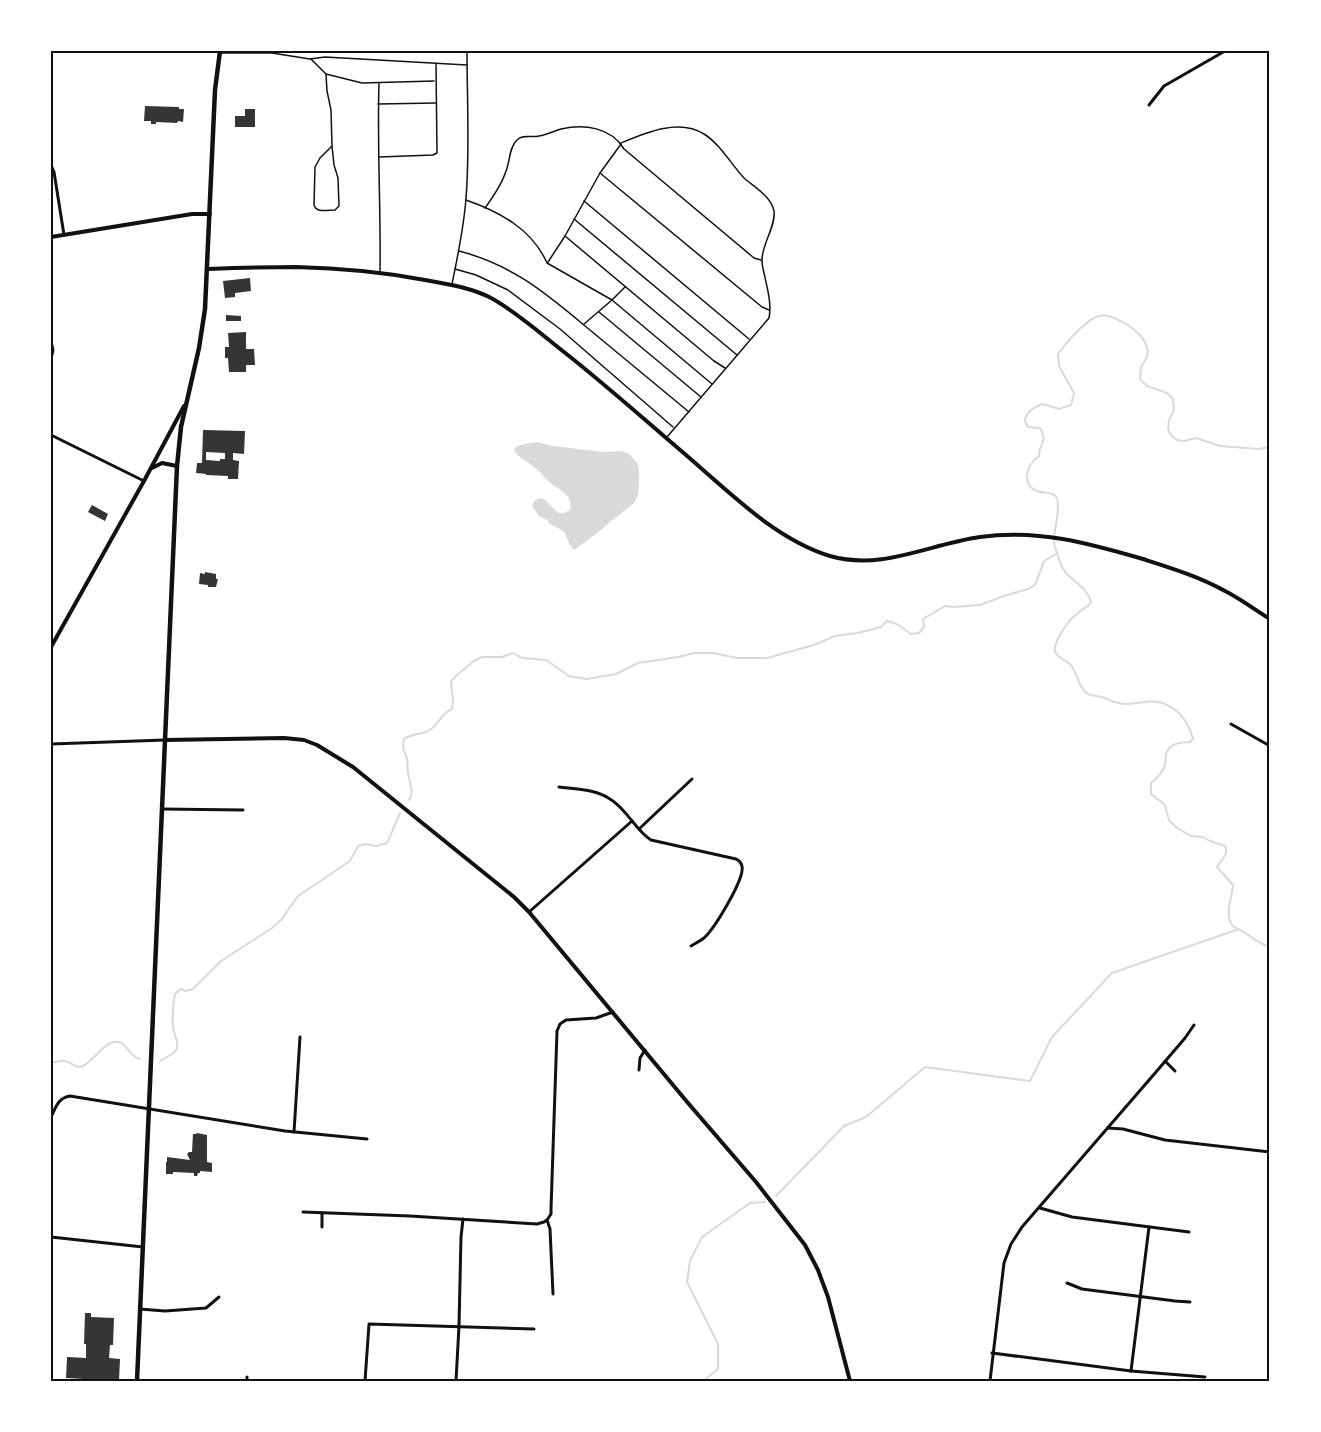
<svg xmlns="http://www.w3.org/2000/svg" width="1321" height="1432" font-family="Quicksand,sans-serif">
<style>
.water{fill:#d9d9d9}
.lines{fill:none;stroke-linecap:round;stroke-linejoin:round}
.stream{stroke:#d9d9d9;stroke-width:2}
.building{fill:#353535;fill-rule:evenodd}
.service{stroke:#111;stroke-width:1.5}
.minor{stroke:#111;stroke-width:3}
.tertiary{stroke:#111;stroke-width:4}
.secondary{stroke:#111;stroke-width:4.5}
.neatline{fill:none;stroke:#111;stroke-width:2}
</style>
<rect width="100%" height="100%" fill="#fff"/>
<path class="water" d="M 537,442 L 553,446 L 603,452 L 620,451 L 628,453 L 637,463 L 639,469 L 639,485 L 638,495 L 634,503 L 604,527 L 596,534 L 574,550 L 570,545 L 565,533 L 560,529 L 550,524 L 546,519 L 540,517 L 532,506 L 535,500 L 541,498 L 544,499 L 558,513 L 564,513 L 570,510 C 573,496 563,492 553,485 C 546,480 542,473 535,468 C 528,461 519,459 514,450 C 517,443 530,444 537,442 Z"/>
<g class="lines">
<g class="stream">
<path d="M 1270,447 L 1259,449 L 1220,446 L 1196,438 L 1184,441 L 1177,440 L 1171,435 L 1168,429 L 1169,420 L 1174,410 L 1173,399 L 1167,393 L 1147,386 L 1140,379 L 1141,367 L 1146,359 L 1148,351 C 1147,347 1145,341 1142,338 C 1134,327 1109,311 1096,317 C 1084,322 1065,344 1058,354 L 1059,366 L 1074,393 L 1071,405 L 1059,409 L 1042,404 C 1033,408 1026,412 1025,421 L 1028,427 L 1040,428 C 1049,444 1038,443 1039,456 C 1032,461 1028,466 1027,475 C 1027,499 1052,488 1057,498 C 1061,507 1054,529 1054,540 C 1054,547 1058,556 1060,562 C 1065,580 1087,584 1091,602 L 1089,605 C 1082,610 1073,615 1068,623 C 1064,628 1053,644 1055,651 C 1057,658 1064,659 1069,663 C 1078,671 1077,687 1088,694 C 1093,696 1097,696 1102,697 C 1111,701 1118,704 1128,704 C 1143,703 1155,698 1169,706 C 1181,712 1190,726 1193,739 L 1190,742 C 1181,743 1170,742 1166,754 C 1165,759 1166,763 1164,768 C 1161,775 1156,778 1151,783 L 1151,794 L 1165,805 L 1169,820 L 1177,828 L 1191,836 L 1203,837 L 1210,841 L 1225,846 C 1229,855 1221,860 1217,867 L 1233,885 C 1232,897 1224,916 1233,926 C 1237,929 1242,930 1245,933 C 1254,939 1260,944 1270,947"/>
<path d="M 409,800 C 415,792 409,782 408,773 C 407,768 408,763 407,758 C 404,751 402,747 404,739 C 413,733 424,735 431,729 C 440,723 441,713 452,709 L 453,701 L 451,684 L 452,680 L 458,674 L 474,661 L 482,657 L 502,657 L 513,653 L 522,658 L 546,660 L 569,676 L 587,679 L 616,674 L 638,663 L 678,657 L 694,653 L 713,653 L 737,658 L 767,658 L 814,645 L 835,636 L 858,633 L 881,627 L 887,621 L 897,624 L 911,634 L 919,633 L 924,627 L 923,619 L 945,606 L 954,607 L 980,605 L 1004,596 L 1028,589 L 1035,585 L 1044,561 L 1058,553"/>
<path d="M 160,1061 C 165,1058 173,1055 176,1050 C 180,1044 175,1038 174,1032 C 171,1020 173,1006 175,994 L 181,989 L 185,991 L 193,989 L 221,961 L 272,928 L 281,920 L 298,896 L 350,861 L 358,846 L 365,844 L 376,846 L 387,843 L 400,813"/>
<path d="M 51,1063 C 56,1062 60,1060 65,1061 C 72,1063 76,1069 83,1066 C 93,1061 104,1043 114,1042 C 128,1040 127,1056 140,1059"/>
<polyline points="776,1196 844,1126 866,1117 925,1067 1030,1081 1052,1037 1112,973 1239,929"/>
<polyline points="703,1381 718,1369 718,1344 687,1282 690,1261 702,1237 750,1203 765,1202"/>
</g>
</g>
<g class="building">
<polygon points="145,106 179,107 179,109 184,109 183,122 178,121 177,123 156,122 156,124 151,124 151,121 144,121"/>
<polygon points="245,109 255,109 255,127 235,127 235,116 245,116"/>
<polygon points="250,278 251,291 235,293 235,297 225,298 223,281"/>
<polygon points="226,315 241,316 241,321 226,321"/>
<polygon points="246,332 246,349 254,349 255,365 246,365 246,372 229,372 228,358 225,358 225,347 229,347 228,333"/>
<path d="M 203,430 L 245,431 L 244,454 L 233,453 L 233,460 L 239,461 L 238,479 L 228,479 L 228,476 L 206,475 L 206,474 L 196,473 L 197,463 L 202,463 ZM 206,452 L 225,453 L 225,459 L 220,459 L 220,461 L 206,460 Z"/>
<polygon points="92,505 108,514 105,521 88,512"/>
<polygon points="205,572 216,574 216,579 218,579 216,587 208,587 208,585 199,584 200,573 205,574"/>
<polygon points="197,1133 207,1135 207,1162 212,1163 212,1172 200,1171 200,1173 198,1173 197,1176 194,1176 194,1173 173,1172 173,1174 166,1174 166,1162 167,1162 167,1157 190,1160 187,1154 189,1152 192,1152 193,1134 196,1134"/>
<polygon points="85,1313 91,1313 91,1317 114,1318 113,1345 110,1345 109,1358 120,1359 119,1381 66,1378 67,1357 86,1358 86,1344 84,1344"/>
</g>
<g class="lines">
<g class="service">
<polyline points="221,53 272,53 310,59 325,57 467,65"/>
<polyline points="311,59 326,74 362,83 434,81"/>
<path d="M 326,74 L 327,91 L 331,110 L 332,146 L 320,158 L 315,167 L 314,205 C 316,213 327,210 335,210 L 339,206 L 338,178 L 334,165 L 332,146"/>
<path d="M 379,83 C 377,146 381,209 380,272"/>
<polyline points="378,104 436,103"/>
<path d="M 621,143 C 645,133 679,118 704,134 C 720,144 731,164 744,178 C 754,187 771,196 774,211 C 776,226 762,244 762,260 C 762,264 763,269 764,273 C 767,287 772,304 769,318 L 667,437"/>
<polyline points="379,157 433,155 437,153 436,64"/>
<polyline points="600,173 762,307 769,310"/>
<path d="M 466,200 C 500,212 532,229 547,263 L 612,300 L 712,384"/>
<polyline points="584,201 749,339"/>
<path d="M 485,208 C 493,197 502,184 506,171 C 510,162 509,147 517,140 C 523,134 531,138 539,136 C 547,135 554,131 561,129 C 584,124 611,127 624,149 L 754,258 L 761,260"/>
<polyline points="574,219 737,355"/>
<polyline points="565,236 714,361 725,368"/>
<path d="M 459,251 C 517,266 551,298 596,335 C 627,361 658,386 689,412"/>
<polyline points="548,262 565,236 600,173 621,144"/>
<polyline points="455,269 476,275 508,290 560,329 673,427"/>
<path d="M 452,284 C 458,255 464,227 466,198 C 470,149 467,100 467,51"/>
<polyline points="599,312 701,397"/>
<polyline points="584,324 612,300 625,287"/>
</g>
<g class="minor">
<polyline points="1149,105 1164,86 1225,51"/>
<polyline points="51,165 54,172 64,235"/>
<polyline points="51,341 53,350 51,359"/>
<polyline points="51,435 144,481"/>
<polyline points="1231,724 1270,746"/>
<polyline points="51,744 165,740"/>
<path d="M 559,787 C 575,789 596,789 610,799 C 627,809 635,830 651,840 L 736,859 C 739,861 741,861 742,866 C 745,879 714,929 704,938 C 700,941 696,943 691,946"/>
<polyline points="162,809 243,810"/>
<polyline points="639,829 692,779"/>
<polyline points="529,912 632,821"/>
<polyline points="1165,1061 1175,1071"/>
<polyline points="639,1070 640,1058 645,1050"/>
<path d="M 51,1117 C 56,1107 58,1098 70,1096 L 285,1131 L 367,1139"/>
<polyline points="1108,1128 1123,1129 1165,1140 1270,1152"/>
<polyline points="294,1132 300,1037"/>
<polyline points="1040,1208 1072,1217 1189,1232"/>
<polyline points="303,1212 410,1216 537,1224 544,1222 547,1220"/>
<polyline points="322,1213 322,1227"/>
<polyline points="51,1237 143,1247"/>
<polyline points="1067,1283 1082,1289 1175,1301 1190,1302"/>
<polyline points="553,1294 550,1229 547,1220 551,1214 551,1209 557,1031 560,1024 566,1020 596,1018 613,1012"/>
<polyline points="140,1309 165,1311 206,1308 219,1297"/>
<polyline points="992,1353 1131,1371 1205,1377"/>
<polyline points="1131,1371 1149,1227"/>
<polyline points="247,1381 247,1377"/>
<polyline points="365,1381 369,1324 534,1329"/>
<polyline points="456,1381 459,1326 461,1237 463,1219"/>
<polyline points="990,1381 1004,1263 1011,1244 1022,1227 1156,1072 1185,1038 1194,1025"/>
</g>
<g class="tertiary">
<polyline points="51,237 192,214 210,214"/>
<path d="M 208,269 C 237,268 267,267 296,267 C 339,268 383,272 425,280 C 448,284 473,288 493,299 C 519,314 541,334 564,352 C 606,385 646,421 686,455 C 729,492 775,539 830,556 C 883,571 929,544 980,537 C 1038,529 1088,543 1143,559 C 1171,568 1200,577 1225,591 C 1241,599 1255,610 1270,619"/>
<polyline points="152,468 162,463 177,466"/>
<polyline points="51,647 144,481 184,406"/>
<polyline points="165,740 284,738 304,740 317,745 353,767 514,897 529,912 688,1103 756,1182 805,1245 818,1270 828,1297 850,1381"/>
</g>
<polyline class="secondary" points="137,1381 177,466 181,427 199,348 205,309 215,90 220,51"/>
</g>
<rect width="1321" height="1432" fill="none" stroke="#ffffff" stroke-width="105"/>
<rect x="52" y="52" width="1216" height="1328" class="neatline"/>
</svg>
